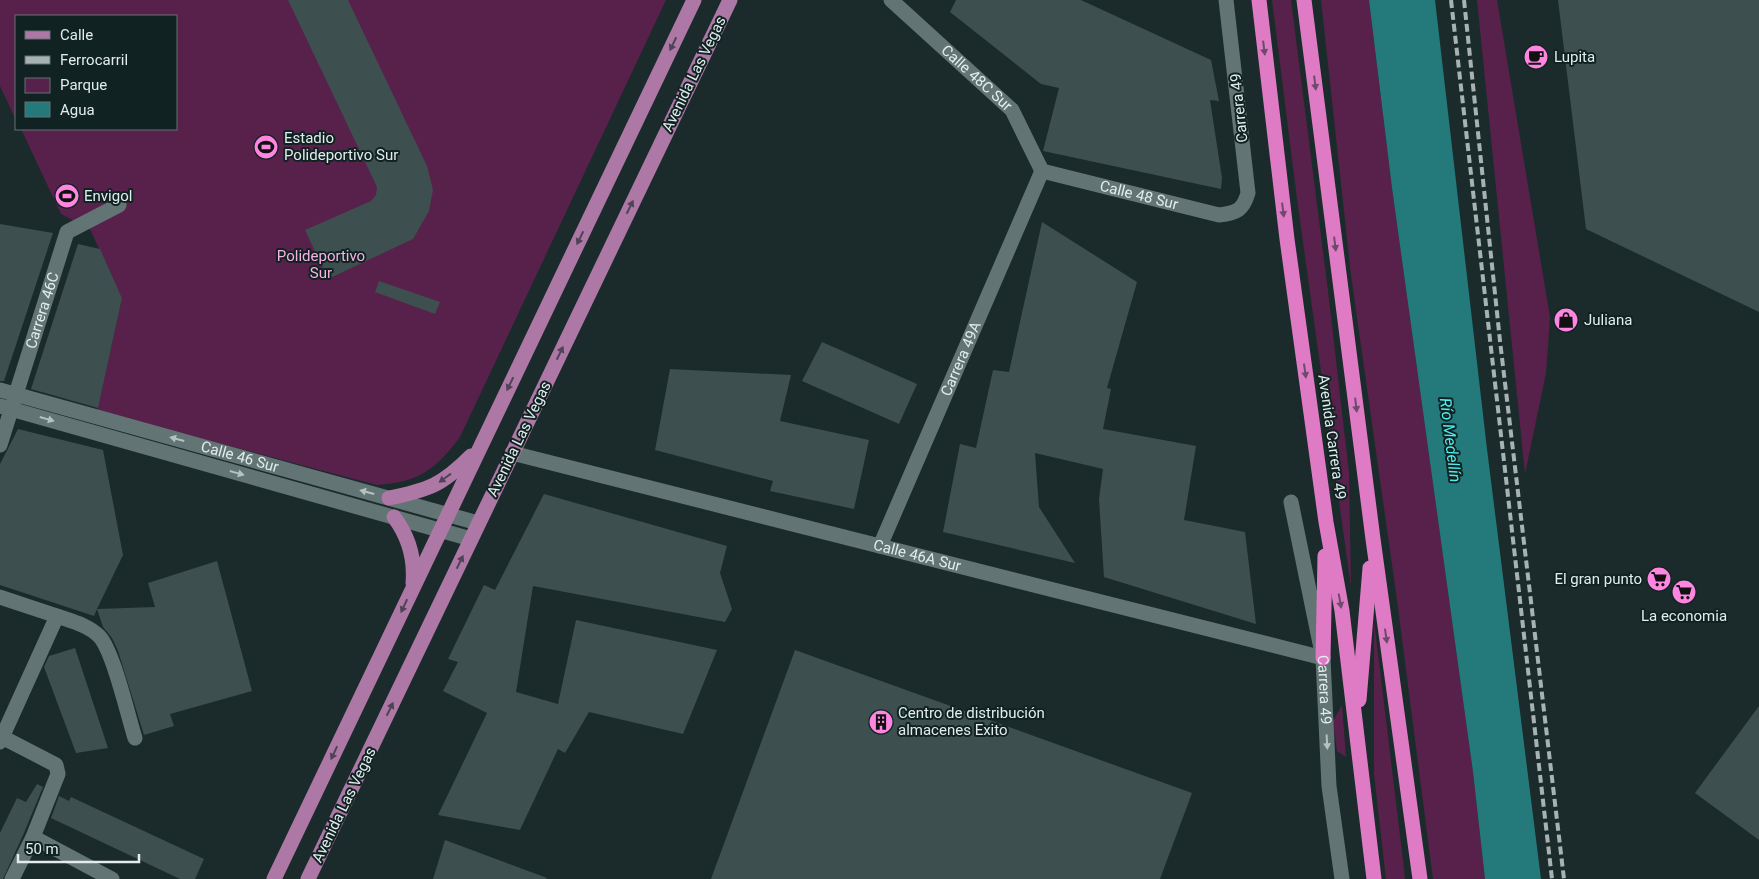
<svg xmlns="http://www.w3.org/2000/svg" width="1759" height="879" font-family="Roboto,sans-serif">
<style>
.green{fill:#57214b}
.water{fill:#247a7a}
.building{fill:#3d4f4f}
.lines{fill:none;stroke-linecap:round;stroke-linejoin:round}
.minor{stroke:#627474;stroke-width:15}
.major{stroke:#ad78a5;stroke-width:15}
.highway{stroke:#df7bc5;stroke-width:15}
.rail{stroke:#a7b3b3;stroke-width:4;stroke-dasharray:8 4;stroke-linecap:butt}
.oneway{fill:#4f4456}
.oneway2{fill:#6e4a6b}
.oneway3{fill:#b5c2c2}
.labels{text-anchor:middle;stroke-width:4;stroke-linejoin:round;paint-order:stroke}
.poi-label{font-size:15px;fill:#e2ecec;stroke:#122;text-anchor:start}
.street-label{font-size:15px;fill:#e2ecec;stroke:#122}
.park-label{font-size:15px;fill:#f7b1e3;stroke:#122}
.water-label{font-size:16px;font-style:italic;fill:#50edef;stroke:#122}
</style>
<rect width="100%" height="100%" fill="#1b2b2b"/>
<g class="green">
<path d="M 0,0 L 666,0 L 460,437 C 435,470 419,482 377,485 L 97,411 L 122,298 L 90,229 L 61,214 L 21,129 L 176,129 L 176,16 L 16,16 L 16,120 L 0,86 Z"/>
<polygon points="1272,0 1291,0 1328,291 1349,473 1351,587 1297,199"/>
<polygon points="1321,0 1369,0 1392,188 1473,772 1485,879 1433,879 1397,600 1351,275"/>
<polygon points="1477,0 1497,0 1550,317 1546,373 1525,474"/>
<polygon points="1374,621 1402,852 1405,879 1386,879 1374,774"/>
<polygon points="1342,705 1346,757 1337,751 1333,721"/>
</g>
<polygon class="water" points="1369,0 1435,0 1487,449 1541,879 1485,879 1473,772 1392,188"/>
<g class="building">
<polygon points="288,0 348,0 427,166 433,190 429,211 413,239 328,279 305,230 371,201 376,195 377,187"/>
<polygon points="956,0 1081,0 1211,60 1219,101 1210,100 1222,178 1221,189 1043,151 1059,88 1041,84 950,12"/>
<polygon points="1558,0 1759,0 1759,312 1586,229"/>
<polygon points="1042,222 1137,282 1107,388 1111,389 1103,429 1196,446 1184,520 1245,532 1256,624 1104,577 1099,499 1103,469 1035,453 1039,507 1075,563 943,532 960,444 976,448 993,370 1009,372"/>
<polygon points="0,224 53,233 4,381 0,381"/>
<polygon points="78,244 100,249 122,298 98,408 31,389"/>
<polygon points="379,281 440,302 435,314 375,292"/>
<polygon points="822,342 917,384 899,424 802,381"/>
<polygon points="670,369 791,375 780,421 869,440 854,509 770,491 773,481 655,450"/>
<polygon points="18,429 103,450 123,555 97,609 155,607 148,583 217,561 252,691 170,714 174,726 144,735 118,651 112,638 103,627 97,609 94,616 0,585 0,464"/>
<polygon points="544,494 727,546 720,573 732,609 725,622 533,586 516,692 558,704 576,620 717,650 683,734 589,712 565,753 558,749 520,830 438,815 487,713 443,691 458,662 448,659 484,585 495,590"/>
<polygon points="75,648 108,748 76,753 44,667 49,656"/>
<polygon points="795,650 1192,793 1160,879 711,879"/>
<polygon points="1759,706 1759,840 1695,793"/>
<polygon points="37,784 43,787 24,833 3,879 0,879 0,833 17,798 26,802"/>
<polygon points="59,796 69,801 71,797 204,859 195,879 180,879 51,818"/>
<polygon points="445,840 547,878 546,879 433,879"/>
</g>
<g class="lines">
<g class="minor">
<path id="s1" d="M 891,0 L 1012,110 L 1042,171"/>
<path id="s2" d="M 1042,171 L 1219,215 C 1237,213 1243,210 1248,193 L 1226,0"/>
<path id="s3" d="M 0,390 L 478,523"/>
<polyline points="0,406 471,539"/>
<path id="s4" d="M 0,445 L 67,232 L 119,205"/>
<path id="s5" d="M 512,453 L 1323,658"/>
<path id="s6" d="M 1291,502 L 1323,658 L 1329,786 L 1342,879"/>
<path id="s7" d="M 880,546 L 1042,171"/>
<polyline points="0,597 57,616 0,742"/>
<path d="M 57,616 C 71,621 88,625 99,636 C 113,650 128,716 135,738"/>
<polyline points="0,736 56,765 58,774 33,837 12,879"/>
<polyline points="33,837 112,879"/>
</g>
<g class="major">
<path d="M 389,498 C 429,490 442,485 471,456"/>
<path d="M 394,517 C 409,537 415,559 413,583"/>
<polyline points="274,879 694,0"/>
<polyline points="308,879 730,0"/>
</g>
<g class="highway">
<polyline points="1259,0 1287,239 1326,522 1342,611 1374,879"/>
<polyline points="1304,0 1373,539 1420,879"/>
<polyline points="1323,658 1325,556"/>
<polyline points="1359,700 1370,568"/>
</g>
<g class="rail">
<polyline points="1451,0 1552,879"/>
<polyline points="1464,0 1500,341 1564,879"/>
</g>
</g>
<defs><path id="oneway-solid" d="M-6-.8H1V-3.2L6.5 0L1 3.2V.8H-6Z" transform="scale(1.25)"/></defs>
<g class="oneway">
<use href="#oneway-solid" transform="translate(673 44) rotate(116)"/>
<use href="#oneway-solid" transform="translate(630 207) rotate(-64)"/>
<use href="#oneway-solid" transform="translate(580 238) rotate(116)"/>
<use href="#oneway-solid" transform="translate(560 353) rotate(-64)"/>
<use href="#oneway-solid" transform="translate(510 384) rotate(116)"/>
<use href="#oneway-solid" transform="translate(445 478) rotate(144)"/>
<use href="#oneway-solid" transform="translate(460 562) rotate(-64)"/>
<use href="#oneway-solid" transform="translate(404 606) rotate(115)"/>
<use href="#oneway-solid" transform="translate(390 709) rotate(-64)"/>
<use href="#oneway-solid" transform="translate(334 753) rotate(115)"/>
</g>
<g class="oneway2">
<use href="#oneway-solid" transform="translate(1264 48) rotate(83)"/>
<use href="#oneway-solid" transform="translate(1315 83) rotate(83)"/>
<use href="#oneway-solid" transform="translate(1283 210) rotate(83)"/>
<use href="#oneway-solid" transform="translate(1335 244) rotate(83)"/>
<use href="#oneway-solid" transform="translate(1305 371) rotate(82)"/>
<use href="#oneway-solid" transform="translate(1356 405) rotate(83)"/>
<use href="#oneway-solid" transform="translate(1340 601) rotate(80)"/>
<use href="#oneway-solid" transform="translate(1386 636) rotate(82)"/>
</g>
<g class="oneway3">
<use href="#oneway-solid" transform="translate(47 419) rotate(16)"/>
<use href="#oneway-solid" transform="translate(177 439) rotate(-165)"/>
<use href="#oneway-solid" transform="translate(237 473) rotate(16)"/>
<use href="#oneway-solid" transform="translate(367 492) rotate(-165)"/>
<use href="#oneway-solid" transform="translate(1327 742) rotate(87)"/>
</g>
<defs>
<symbol id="cafe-disc" viewBox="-11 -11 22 22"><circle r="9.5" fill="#fe85e0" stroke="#122"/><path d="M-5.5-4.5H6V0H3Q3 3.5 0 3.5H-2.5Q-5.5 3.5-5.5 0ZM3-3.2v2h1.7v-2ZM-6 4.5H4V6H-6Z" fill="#111"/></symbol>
<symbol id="stadium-disc" viewBox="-11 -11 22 22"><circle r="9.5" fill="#fe85e0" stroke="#122"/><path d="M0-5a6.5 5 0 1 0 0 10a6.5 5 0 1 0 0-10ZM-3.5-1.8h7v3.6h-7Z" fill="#111"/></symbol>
<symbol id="shop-disc" viewBox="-11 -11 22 22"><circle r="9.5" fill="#fe85e0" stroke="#122"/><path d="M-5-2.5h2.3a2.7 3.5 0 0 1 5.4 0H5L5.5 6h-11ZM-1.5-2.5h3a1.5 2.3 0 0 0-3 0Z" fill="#111"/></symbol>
<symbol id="supermarket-disc" viewBox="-11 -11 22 22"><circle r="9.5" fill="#fe85e0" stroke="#122"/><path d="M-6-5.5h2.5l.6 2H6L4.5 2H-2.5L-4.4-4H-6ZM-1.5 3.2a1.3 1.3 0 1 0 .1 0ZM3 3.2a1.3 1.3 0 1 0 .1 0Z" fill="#111"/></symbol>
<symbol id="building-disc" viewBox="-11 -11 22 22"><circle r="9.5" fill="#fe85e0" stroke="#122"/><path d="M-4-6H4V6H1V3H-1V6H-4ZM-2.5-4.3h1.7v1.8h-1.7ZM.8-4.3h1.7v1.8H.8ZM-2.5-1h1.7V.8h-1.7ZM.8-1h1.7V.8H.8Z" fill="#111"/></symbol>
</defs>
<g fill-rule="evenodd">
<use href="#cafe-disc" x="1522" y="43" width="28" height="28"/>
<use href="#stadium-disc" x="252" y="133" width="28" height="28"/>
<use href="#stadium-disc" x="53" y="182" width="28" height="28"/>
<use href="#shop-disc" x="1552" y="306" width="28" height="28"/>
<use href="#supermarket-disc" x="1645" y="565" width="28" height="28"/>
<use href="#supermarket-disc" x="1670" y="578" width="28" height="28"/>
<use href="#building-disc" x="867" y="708" width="28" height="28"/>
</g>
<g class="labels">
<g class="poi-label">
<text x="1554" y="62">Lupita</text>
<text x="284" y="143">Estadio<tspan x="284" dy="17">Polideportivo Sur</tspan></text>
<text x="84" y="201">Envigol</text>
<text x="1584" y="325">Juliana</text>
<text x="1642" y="584" text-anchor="end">El gran punto</text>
<text x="1684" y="621" text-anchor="middle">La economia</text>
<text x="898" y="718">Centro de distribución<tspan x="898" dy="17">almacenes Exito</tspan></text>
</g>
<g class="street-label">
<text transform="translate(694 74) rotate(-64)" y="5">Avenida Las Vegas</text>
<text dy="5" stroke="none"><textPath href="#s1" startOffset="116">Calle 48C Sur</textPath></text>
<text transform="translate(1239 108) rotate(-96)" y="5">Carrera 49</text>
<text dy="5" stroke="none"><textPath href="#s2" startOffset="100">Calle 48 Sur</textPath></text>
<text dy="5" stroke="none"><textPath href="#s4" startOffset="141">Carrera 46C</textPath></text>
<text dy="5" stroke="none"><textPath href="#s7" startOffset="204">Carrera 49A</textPath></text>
<text transform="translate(1332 437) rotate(82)" y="5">Avenida Carrera 49</text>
<text transform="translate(519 439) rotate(-64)" y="5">Avenida Las Vegas</text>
<text dy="5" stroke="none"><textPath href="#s3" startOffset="249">Calle 46 Sur</textPath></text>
<text dy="5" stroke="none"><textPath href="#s5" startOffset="418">Calle 46A Sur</textPath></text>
<text dy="5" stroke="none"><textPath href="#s6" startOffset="191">Carrera 49</textPath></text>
<text transform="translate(344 805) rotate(-64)" y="5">Avenida Las Vegas</text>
</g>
<g class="park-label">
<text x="321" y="261">Polideportivo<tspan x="321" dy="17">Sur</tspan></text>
</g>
<g class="water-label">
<text transform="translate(1451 440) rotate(83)" y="6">Río Medellín</text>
</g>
</g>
<rect x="15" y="15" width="162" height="115" fill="#112222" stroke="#657373"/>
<rect x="25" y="31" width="25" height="8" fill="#ad78a5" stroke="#657373"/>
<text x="60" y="40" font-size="15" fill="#e2ecec">Calle</text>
<rect x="25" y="56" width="25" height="8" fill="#a7b3b3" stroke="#657373"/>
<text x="60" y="65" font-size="15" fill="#e2ecec">Ferrocarril</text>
<rect x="25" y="78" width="25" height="15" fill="#57214b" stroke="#657373"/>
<text x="60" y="90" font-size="15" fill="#e2ecec">Parque</text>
<rect x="25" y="102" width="25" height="15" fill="#247a7a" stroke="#657373"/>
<text x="60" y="115" font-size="15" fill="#e2ecec">Agua</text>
<path d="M18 854v8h121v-8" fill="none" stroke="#e2ecec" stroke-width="2.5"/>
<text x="25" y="854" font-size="15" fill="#e2ecec" stroke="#112222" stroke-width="4" paint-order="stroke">50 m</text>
</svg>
